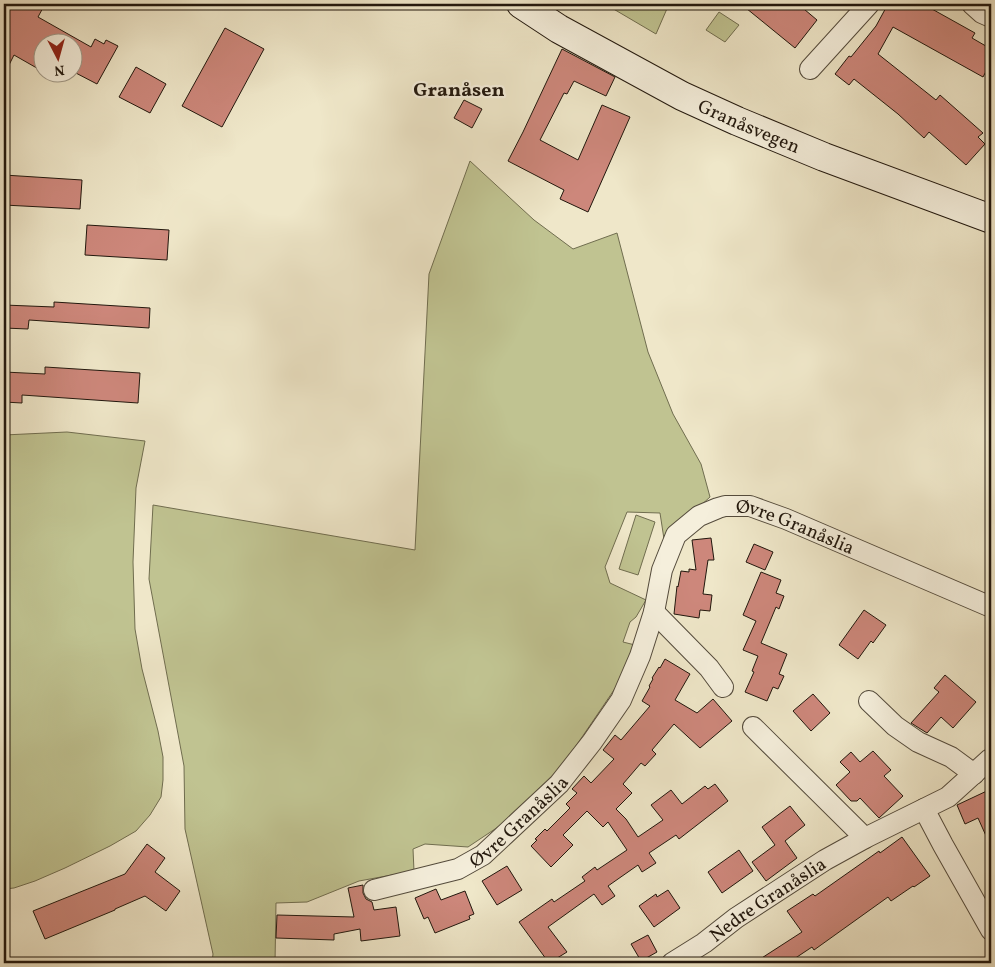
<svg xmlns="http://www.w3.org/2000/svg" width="995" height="967" font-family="Vollkorn,serif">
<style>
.green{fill:#c0c391;stroke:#706d4f}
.building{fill:#cd877b;stroke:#21170d}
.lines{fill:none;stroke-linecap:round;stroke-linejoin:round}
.street-casing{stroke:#544b3c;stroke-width:22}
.secondary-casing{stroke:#21170d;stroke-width:30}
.street{stroke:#f5efdc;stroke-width:20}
.secondary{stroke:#f5efdc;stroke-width:28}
.labels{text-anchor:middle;stroke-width:4.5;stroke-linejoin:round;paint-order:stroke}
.street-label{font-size:19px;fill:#21170d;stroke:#f5efdc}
.neighbourhood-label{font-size:20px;font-weight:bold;fill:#21170d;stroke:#f5efdc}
</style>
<rect width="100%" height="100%" fill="#efe7c9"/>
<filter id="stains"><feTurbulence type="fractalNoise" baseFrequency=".004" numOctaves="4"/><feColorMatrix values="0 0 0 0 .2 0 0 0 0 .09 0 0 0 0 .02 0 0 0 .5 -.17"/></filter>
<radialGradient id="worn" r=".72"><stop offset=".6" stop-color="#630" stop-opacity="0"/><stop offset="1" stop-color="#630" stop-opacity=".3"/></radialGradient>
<g class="green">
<polygon points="605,4 669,4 656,34"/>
<polygon points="719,12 739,25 725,42 706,30"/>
<polygon points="470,161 534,220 573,249 617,233 648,352 673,414 701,464 710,497 664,539 660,513 627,512 605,567 610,583 646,600 636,617 630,622 623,642 635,645 616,687 563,765 504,823 468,847 425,844 413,849 414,871 359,881 307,902 276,903 275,963 212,963 213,954 185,829 184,766 149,579 153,505 415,550 429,274"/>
<polygon points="67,432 145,441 136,488 133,562 135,629 142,669 158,731 163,757 163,780 161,797 150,815 136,831 110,846 65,868 35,881 14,888 4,889 4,435"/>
<polygon points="636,515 655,522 638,575 619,569"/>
</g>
<g class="building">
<polygon points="4,4 45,4 38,17 91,47 95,39 104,44 106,40 118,46 97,84 72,71 72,42 42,42 42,71 14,55 4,75"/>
<polygon points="741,4 798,4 817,20 795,48"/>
<polygon points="888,4 923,4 975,33 972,38 991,49 991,62 983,77 893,27 878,54 936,100 940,95 983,133 978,137 985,144 966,165 929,132 924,138 898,114 854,79 849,85 835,74 849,56 851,57 876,26"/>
<polygon points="225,28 264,49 222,127 182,106"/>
<polygon points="562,49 615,77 606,96 574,81 567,94 564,93 540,140 578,160 602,105 630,117 588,212 560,199 564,190 508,161 523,132"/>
<polygon points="136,67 166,84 150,113 119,97"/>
<polygon points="464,100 482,109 472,128 454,118"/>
<polygon points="4,175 82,180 80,209 4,205"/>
<polygon points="87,225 169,230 167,260 85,255"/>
<polygon points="54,302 150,308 149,328 29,320 28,329 4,328 4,305 54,307"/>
<polygon points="45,367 140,373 138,403 22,395 22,403 4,402 4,372 45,374"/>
<polygon points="711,538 714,560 708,560 703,594 712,595 710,611 700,610 699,618 674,614 677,586 678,587 681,571 689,572 689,569 696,570 692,540"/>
<polygon points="754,544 773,552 765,570 746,562"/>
<polygon points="761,572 781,580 776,593 784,596 779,609 776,607 761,643 787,654 779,674 784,676 778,689 773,687 767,701 745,692 754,672 752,671 758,656 743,650 756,621 743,615"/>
<polygon points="864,610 886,625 873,643 871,641 858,659 839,645"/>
<polygon points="665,659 690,674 675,700 697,713 713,699 732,721 700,748 674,724 652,750 656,754 645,766 641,763 623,784 632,793 616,809 626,819 638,837 663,820 651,805 671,790 682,804 705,786 708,789 715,784 728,801 679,839 676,835 649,853 656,863 642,872 638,865 608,886 615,896 602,905 594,894 548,927 567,952 549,963 519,922 552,899 554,902 585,881 582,877 595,867 597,870 627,850 608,822 603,827 587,811 563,835 573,845 551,867 531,846 537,840 535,839 545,829 547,831 570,808 566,804 577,793 572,789 584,776 591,783 614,759 603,750 615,735 621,740 650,706 642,701 650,687 649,686 653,679 652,678 659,667 660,668"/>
<polygon points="945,675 976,702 953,728 941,717 927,733 911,723 939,692 934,688"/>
<polygon points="813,694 830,713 811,731 793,711"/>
<polygon points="873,751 891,770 884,776 903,796 879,818 860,798 857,801 851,801 836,785 850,772 840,762 851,752 860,762"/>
<polygon points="991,789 991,847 978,818 965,824 957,805"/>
<polygon points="790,806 805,825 785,841 797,858 766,881 752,862 775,845 762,827"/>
<polygon points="902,837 930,876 914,887 913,886 891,901 888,897 814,950 812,947 788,963 754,963 802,932 787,911 813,894 815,896 879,851 880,853"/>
<polygon points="147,844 165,858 155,872 180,891 166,911 145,896 115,909 115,910 45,939 33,911 125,874"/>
<polygon points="739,850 753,871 722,893 708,872"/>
<polygon points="507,866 522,890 497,905 482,881"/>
<polygon points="363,885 363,893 366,899 372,902 374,910 396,907 400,936 361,941 360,929 334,934 334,940 276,938 277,915 354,917 348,888"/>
<polygon points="436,889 441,900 465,891 474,914 469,916 470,919 435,933 428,917 424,919 415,898"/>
<polygon points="668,890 680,908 654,927 639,906 656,894 657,897"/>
<polygon points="648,935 657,952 641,961 631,944"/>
</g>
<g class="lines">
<defs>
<g id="street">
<polyline points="972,4 982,13 991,17"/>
<polyline points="810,69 869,4"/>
<polyline points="654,612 709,668 723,687"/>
<polyline points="869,701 895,726 918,742 951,757 974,774"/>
<polyline points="753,727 865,838"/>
<polyline points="924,809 943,845 991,930"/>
<path id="s1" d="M 374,890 L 458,869 L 483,855 L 559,784 L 592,742 L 621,700 L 640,656 L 654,612 L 662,570 L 676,535 L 699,516 L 718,508 L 725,506 L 750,506 L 786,519 L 991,607"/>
<path id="s2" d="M 672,963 L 704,943 L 736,918 L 825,860 L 865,838 L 948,797 L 990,759"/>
</g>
<g id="secondary">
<path id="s3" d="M 521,4 L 559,29 L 682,96 L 737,121 L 824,157 L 991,219"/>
</g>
</defs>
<use href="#street" class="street-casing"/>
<use href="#secondary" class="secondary-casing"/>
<use href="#street" class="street"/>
<use href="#secondary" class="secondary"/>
</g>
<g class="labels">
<g class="street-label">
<text dy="7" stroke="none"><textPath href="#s3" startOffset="259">Granåsvegen</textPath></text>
<text dy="7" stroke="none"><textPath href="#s1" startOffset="630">Øvre Granåslia</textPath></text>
<text dy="7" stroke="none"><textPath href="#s1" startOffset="164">Øvre Granåslia</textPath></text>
<text dy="7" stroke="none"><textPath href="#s2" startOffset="115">Nedre Granåslia</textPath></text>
</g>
<g class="neighbourhood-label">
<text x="459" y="96">Granåsen</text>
</g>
</g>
<rect width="995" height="967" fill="none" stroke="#efe7c9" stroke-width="20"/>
<rect x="5" y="5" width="985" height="957" fill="none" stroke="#21170d" stroke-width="2.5"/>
<rect x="10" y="10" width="975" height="947" fill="none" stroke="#21170d"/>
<g transform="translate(58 58) rotate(174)"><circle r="24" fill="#f5efdc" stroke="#a09989"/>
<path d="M0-4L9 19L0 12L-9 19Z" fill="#8f2418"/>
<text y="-8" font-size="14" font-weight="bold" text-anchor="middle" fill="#21170d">N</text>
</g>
<rect width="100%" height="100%" filter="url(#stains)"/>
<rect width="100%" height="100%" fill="url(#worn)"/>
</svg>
